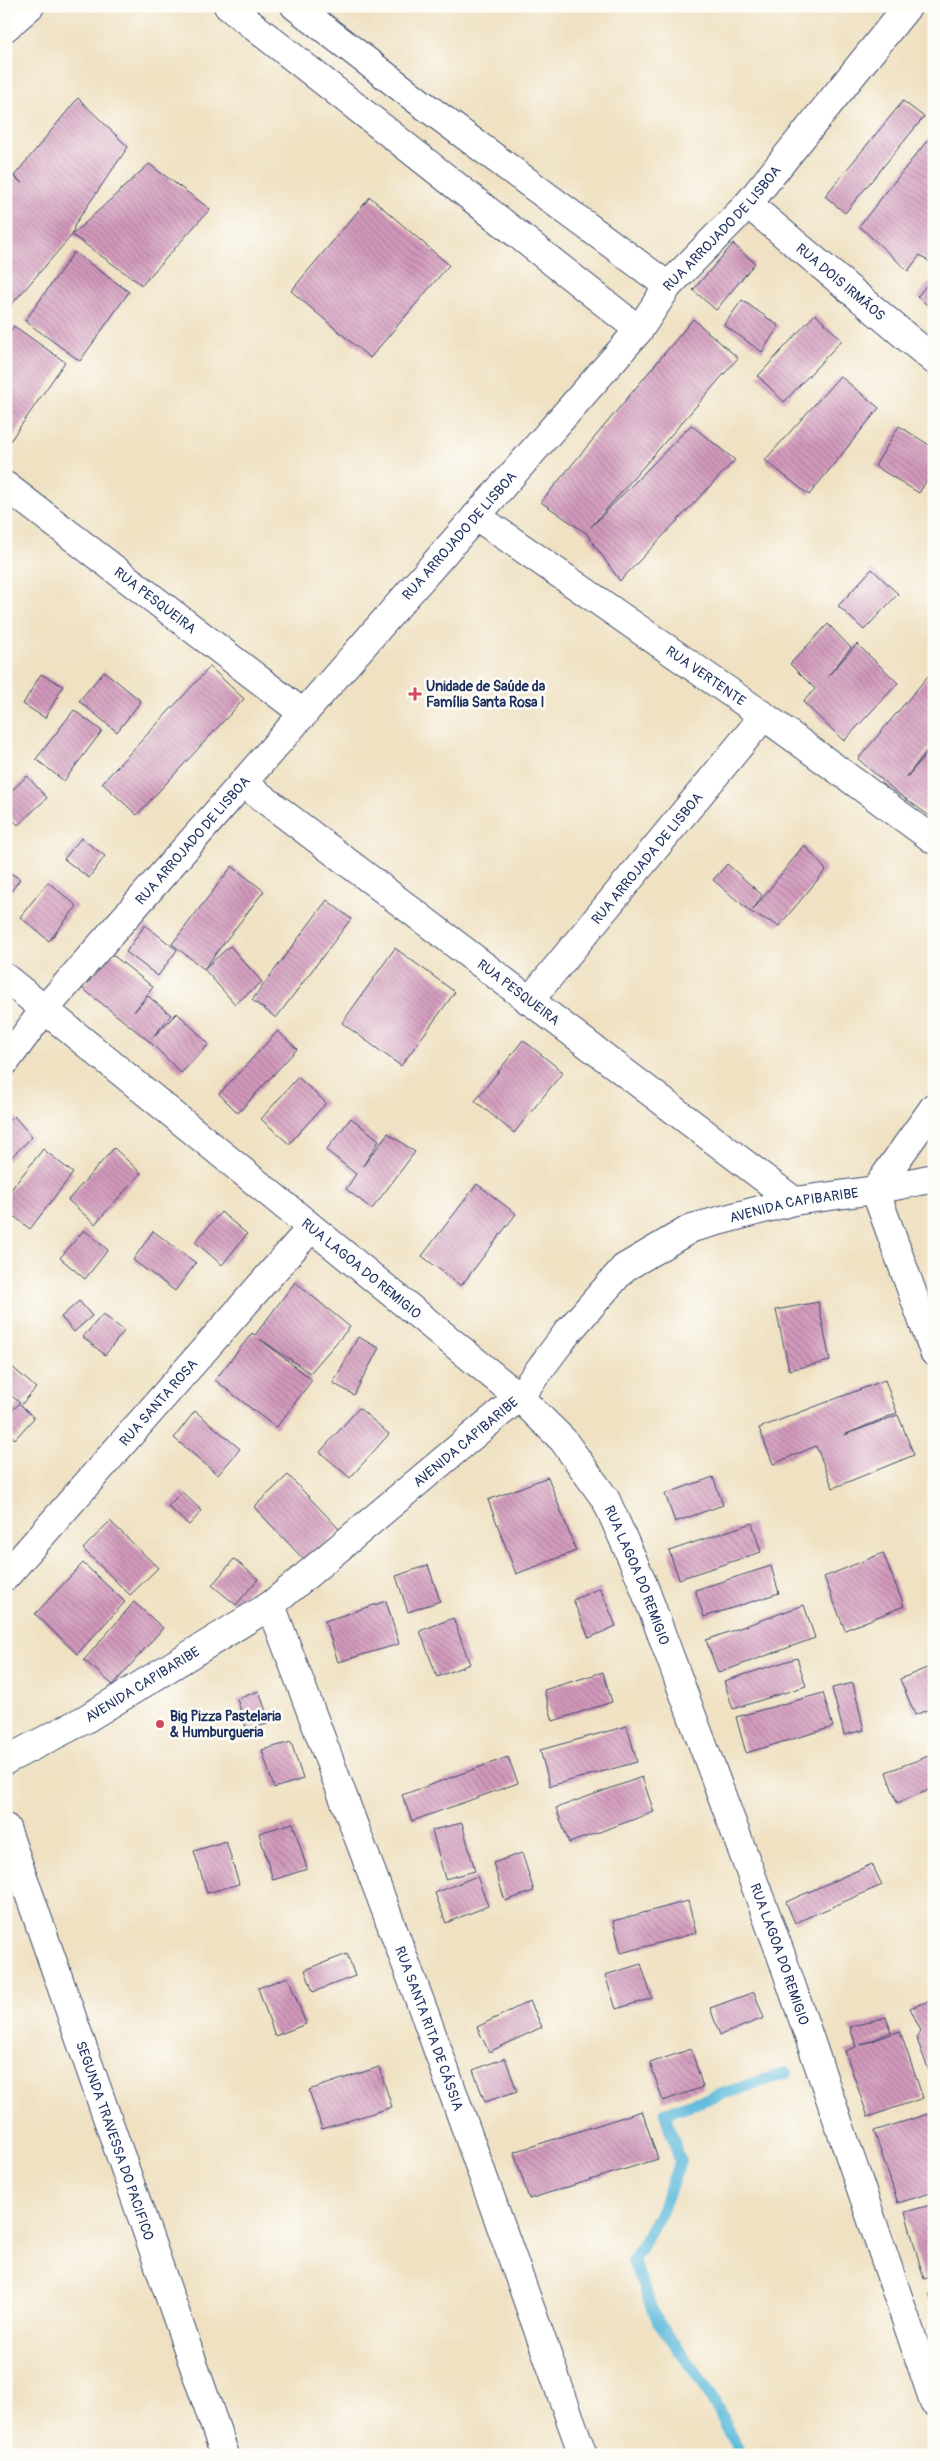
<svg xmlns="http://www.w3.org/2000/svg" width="940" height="2461" font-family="Pangolin,sans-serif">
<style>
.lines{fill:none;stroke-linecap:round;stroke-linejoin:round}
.stream{stroke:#5cb9da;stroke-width:12}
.building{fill:url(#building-back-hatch)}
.minor-casing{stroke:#3b4a6d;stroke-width:30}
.minor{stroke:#fff;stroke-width:28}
.poi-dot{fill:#d1495b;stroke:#fdfcf7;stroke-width:2}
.labels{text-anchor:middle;stroke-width:5;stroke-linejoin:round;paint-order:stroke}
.street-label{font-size:14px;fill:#1b2f5e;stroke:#fdfcf7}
.poi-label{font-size:14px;font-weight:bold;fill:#1b2f5e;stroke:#fdfcf7;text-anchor:start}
</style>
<defs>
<pattern id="building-back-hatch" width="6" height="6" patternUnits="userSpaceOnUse" patternTransform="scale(1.25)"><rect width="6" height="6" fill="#d299bb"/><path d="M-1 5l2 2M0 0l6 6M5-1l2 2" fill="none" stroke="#aa7d9b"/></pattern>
</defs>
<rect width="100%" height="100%" fill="#fdfcf7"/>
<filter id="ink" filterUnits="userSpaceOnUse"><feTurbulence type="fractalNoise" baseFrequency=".02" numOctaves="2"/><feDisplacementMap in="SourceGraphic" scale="10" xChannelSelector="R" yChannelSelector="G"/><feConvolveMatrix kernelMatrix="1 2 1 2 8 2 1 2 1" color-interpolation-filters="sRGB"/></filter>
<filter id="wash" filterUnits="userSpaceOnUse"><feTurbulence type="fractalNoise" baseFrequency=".0096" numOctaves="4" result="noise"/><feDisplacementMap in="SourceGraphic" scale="20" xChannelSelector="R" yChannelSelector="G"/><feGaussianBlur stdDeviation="1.12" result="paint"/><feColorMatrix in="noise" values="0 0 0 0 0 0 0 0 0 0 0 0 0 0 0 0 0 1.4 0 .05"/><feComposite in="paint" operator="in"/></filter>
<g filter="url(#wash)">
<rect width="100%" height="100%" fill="#efe1c2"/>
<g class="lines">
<polyline class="stream" points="742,2455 704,2384 658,2322 633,2261 663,2208 680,2161 665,2113 786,2073"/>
</g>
<g id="blocks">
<g class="building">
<polygon points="78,98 128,147 75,224 72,235 149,164 210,209 142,285 72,235 6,311 6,183 12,175 22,183 14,176"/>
<polygon points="903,101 924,117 845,213 825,196"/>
<polygon points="934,132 934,265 920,255 908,271 859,226"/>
<polygon points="370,197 449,265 370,358 291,291"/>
<polygon points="733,244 755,263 716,310 693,290"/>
<polygon points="74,252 129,292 80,361 25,321"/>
<polygon points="934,276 934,310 917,297"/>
<polygon points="742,300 779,326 762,352 724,325"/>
<polygon points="815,314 842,340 784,402 758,376"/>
<polygon points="693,319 738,358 591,527 691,425 735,460 620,581 586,533 541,502"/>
<polygon points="14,326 65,362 6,447 6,337"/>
<polygon points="840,376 879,408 809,495 765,460"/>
<polygon points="899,426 934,448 934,469 919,493 875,466"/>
<polygon points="872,569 898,594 864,630 838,606"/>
<polygon points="828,624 851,648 828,676 857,644 898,683 844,741 803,702 815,689 790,664"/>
<polygon points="210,667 244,699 137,815 102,783"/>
<polygon points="934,669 934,741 906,778 934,745 934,819 896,792 858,759"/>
<polygon points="104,671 141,701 117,732 79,701"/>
<polygon points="41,674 63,686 45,718 23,704"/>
<polygon points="74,710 102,731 64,781 36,759"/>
<polygon points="27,776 47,798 18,825 6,813 6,796"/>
<polygon points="81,838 105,856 89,878 64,859"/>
<polygon points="804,845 826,870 779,926 751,912 713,880 727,864 762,895 753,910"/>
<polygon points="232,866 264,891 204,969 172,944"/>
<polygon points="6,870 20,879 6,899"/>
<polygon points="48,882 77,906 49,941 20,917"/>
<polygon points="327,900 351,919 276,1018 252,1000"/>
<polygon points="145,925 177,950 158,976 126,952"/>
<polygon points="230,946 262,982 235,1004 204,969"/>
<polygon points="395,948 455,992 401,1066 342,1023"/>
<polygon points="109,952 153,987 134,1012 148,996 171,1015 151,1039 177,1013 209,1044 181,1073 149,1041 82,988"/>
<polygon points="278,1031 297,1049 238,1113 219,1094"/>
<polygon points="523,1040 563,1072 514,1133 475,1101"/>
<polygon points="298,1077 326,1103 289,1144 261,1119"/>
<polygon points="14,1116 32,1137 6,1162 6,1123"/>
<polygon points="351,1118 379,1140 363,1166 388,1133 415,1152 372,1209 346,1189 356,1174 326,1150"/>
<polygon points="114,1148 141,1173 95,1224 68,1200"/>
<polygon points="43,1149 73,1173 30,1229 6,1210 6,1196"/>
<polygon points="477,1184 516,1214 461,1286 422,1256"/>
<polygon points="221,1212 247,1234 222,1265 195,1242"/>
<polygon points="84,1230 108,1250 85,1279 60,1258"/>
<polygon points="153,1231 196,1263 175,1291 133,1260"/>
<polygon points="295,1282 350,1327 310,1373 260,1339 312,1380 276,1428 215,1380 252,1333 255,1335"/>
<polygon points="79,1301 92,1316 74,1332 61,1317"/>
<polygon points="818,1302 830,1361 789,1370 776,1310"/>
<polygon points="103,1314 124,1331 105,1355 83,1337"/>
<polygon points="358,1337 379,1348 354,1395 333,1383"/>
<polygon points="9,1364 36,1388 21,1405 34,1418 15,1439 6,1431 6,1416 20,1403 6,1391 6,1367"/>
<polygon points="885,1380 897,1413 844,1435 898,1415 914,1455 833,1488 816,1446 773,1464 759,1428"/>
<polygon points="359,1408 389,1434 350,1478 320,1452"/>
<polygon points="195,1411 240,1449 218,1475 174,1438"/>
<polygon points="288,1475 340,1530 306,1562 254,1507"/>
<polygon points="548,1477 576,1551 516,1574 488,1500"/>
<polygon points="713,1477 723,1505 675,1522 665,1494"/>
<polygon points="182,1492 202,1511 189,1525 168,1506"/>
<polygon points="110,1521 158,1568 130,1595 83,1549"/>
<polygon points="752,1523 761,1552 679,1579 669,1551"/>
<polygon points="883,1553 904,1606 845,1630 824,1577"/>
<polygon points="234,1559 258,1579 236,1605 212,1585"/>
<polygon points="83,1563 125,1602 77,1654 35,1614"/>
<polygon points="428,1565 440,1601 408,1612 396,1576"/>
<polygon points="771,1566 779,1593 704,1617 695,1590"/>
<polygon points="600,1588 616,1626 589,1638 573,1600"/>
<polygon points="386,1601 399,1644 338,1662 325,1621"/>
<polygon points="134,1602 163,1628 113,1685 84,1660"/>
<polygon points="804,1605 815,1638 718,1673 706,1640"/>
<polygon points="453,1618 470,1664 437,1677 420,1631"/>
<polygon points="797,1658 806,1686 733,1709 724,1681"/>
<polygon points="934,1665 934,1707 915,1715 900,1679"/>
<polygon points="603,1672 612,1702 553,1721 544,1690"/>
<polygon points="853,1683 864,1730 844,1735 832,1688"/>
<polygon points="259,1691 270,1723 247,1730 237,1699"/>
<polygon points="823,1693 833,1727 746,1753 736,1717"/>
<polygon points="627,1726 637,1762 550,1786 540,1750"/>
<polygon points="291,1742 303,1779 274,1788 262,1750"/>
<polygon points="934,1754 934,1788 897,1803 886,1772"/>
<polygon points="508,1757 518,1783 412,1821 402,1795"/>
<polygon points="642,1777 654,1812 569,1843 556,1808"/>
<polygon points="293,1823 307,1869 273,1880 259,1833"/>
<polygon points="462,1823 475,1871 445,1879 432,1830"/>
<polygon points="226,1841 239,1884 207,1893 194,1851"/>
<polygon points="522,1853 534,1891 505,1901 493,1863"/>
<polygon points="872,1864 882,1885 795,1923 786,1902"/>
<polygon points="477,1876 488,1906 446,1923 435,1893"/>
<polygon points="688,1901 696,1933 621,1953 613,1921"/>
<polygon points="347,1954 355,1976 313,1992 305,1970"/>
<polygon points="641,1964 652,1998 616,2009 605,1975"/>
<polygon points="288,1977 306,2024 275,2036 258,1988"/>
<polygon points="754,1992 764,2018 720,2035 710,2008"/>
<polygon points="934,1999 934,2084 916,2037 921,2031 910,2008"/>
<polygon points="530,2001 542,2027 489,2052 477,2027"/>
<polygon points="886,2017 891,2032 861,2045 900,2031 923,2098 868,2117 845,2051 856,2047 850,2027"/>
<polygon points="691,2049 703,2087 663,2101 650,2063"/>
<polygon points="505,2058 517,2091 485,2102 473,2070"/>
<polygon points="379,2067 392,2107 322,2129 309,2090"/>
<polygon points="642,2111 658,2159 529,2199 514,2152"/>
<polygon points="931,2113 934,2120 934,2192 898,2203 874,2131"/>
<polygon points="934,2204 934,2276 924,2279 905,2212"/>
<polygon points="934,2291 934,2306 933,2306 929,2293"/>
</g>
</g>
</g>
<g filter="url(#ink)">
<use href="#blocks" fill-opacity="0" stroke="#3b4a6d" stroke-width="1"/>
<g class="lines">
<defs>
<g id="minor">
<polyline points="228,6 639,330"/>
<polyline points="295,6 421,103 668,286"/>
<polyline points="6,27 30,6"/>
<path id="s1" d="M 748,204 L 934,360"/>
<path id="s2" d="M 6,486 L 304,714"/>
<path id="s3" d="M 476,516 L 764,716 L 934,840"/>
<path id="s4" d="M 243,783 L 794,1201"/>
<path id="s5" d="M 6,978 L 519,1397 L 563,1440 L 606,1500 L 641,1579 L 780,1952 L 934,2402"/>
<path id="s6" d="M 529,1001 L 764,716"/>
<path id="s7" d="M 6,1061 L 44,1010 L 639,330 L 668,286 L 748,204 L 908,6"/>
<polyline points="934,1107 875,1190 934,1352"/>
<path id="s8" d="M 6,1576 L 311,1228"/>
<path id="s9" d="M 271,1605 L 424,2012 L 583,2455"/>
<path id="s10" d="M 6,1760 L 84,1720 L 271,1605 L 519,1397 L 567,1333 L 624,1268 L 692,1228 L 794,1201 L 875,1190 L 934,1178"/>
<path id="s11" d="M 6,1828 L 225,2455"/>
</g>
</defs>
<use href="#minor" class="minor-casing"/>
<use href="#minor" class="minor"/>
</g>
</g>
<g class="poi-dot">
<path d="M412.5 686.5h5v5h5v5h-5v5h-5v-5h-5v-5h5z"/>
<circle cx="160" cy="1724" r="5"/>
</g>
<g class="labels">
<g class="street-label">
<text dy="5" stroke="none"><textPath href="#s7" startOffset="1099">RUA ARROJADO DE LISBOA</textPath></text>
<text dy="5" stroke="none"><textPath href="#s1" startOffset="121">RUA DOIS IRMÃOS</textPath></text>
<text dy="5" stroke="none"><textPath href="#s7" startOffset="694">RUA ARROJADO DE LISBOA</textPath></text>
<text dy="5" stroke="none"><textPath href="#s2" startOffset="188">RUA PESQUEIRA</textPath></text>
<text dy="5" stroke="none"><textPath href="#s3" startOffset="280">RUA VERTENTE</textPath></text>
<text dy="5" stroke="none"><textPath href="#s7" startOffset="289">RUA ARROJADO DE LISBOA</textPath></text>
<text dy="5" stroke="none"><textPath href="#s6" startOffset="185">RUA ARROJADA DE LISBOA</textPath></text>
<text dy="5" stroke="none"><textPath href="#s4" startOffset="346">RUA PESQUEIRA</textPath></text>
<text dy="5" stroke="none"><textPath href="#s10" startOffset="981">AVENIDA CAPIBARIBE</textPath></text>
<text dy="5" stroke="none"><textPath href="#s5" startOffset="459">RUA LAGOA DO REMIGIO</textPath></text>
<text dy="5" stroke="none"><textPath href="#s8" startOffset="231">RUA SANTA ROSA</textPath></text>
<text dy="5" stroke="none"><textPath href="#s10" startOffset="561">AVENIDA CAPIBARIBE</textPath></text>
<text dy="5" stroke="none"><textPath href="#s5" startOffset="879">RUA LAGOA DO REMIGIO</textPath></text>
<text dy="5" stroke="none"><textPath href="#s10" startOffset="156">AVENIDA CAPIBARIBE</textPath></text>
<text dy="5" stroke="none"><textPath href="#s5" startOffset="1284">RUA LAGOA DO REMIGIO</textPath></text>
<text dy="5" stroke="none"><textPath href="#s9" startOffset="452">RUA SANTA RITA DE CÁSSIA</textPath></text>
<text dy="5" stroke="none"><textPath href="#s11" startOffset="331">SEGUNDA TRAVESSA DO PACIFICO</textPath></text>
</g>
<g class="poi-label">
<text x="426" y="691">Unidade de Saúde da<tspan x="426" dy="16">Família Santa Rosa I</tspan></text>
<text x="170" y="1721">Big Pizza Pastelaria<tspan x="170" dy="16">&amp; Humburgueria</tspan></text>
</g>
</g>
<rect width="940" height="2461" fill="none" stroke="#fdfcf7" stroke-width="25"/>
</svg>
